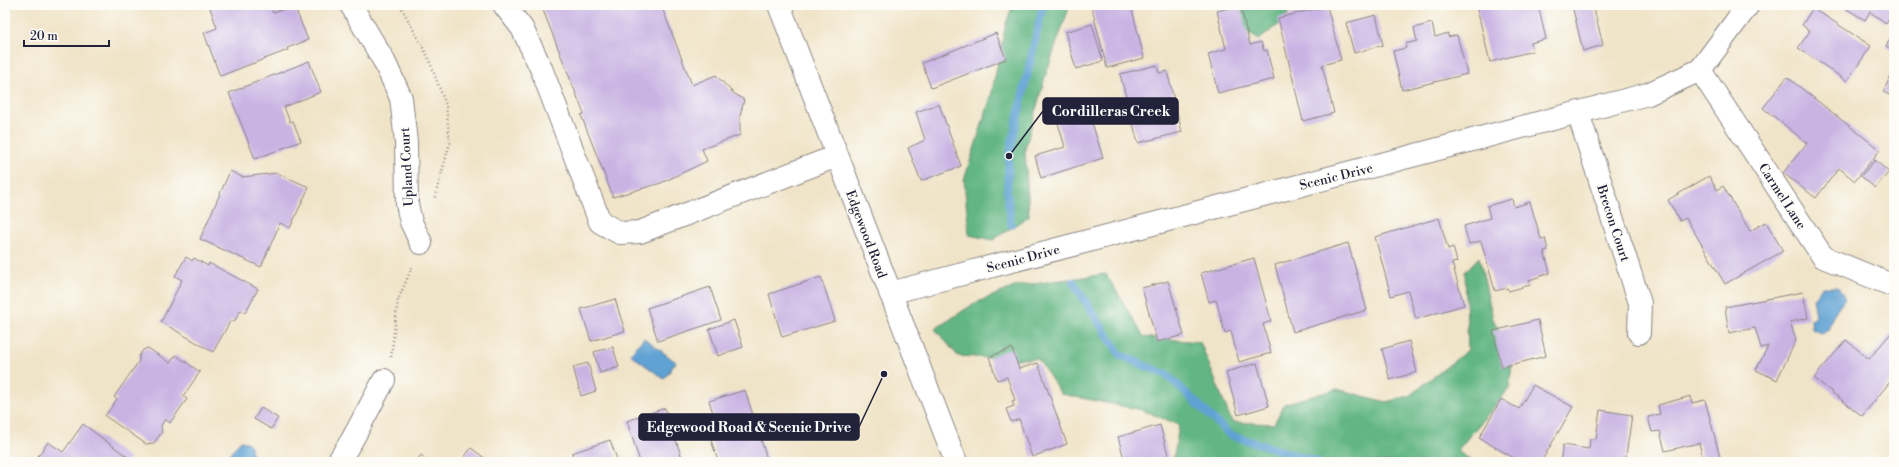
<svg xmlns="http://www.w3.org/2000/svg" width="1899" height="467" font-family="'Libre Bodoni',serif">
<style>
.forest{fill:#62b683;stroke:#426c5f}
.water{fill:#5ea2d3;stroke:#406287}
.lines{fill:none;stroke-linecap:round;stroke-linejoin:round}
.stream{stroke:#5ea2d3;stroke-width:8}
.building{fill:#c8b3e3}
.minor-casing{stroke:#898382;stroke-width:24}
.major-casing{stroke:#898382;stroke-width:24}
.path{stroke:#898382;stroke-width:2.5;stroke-dasharray:1 3;stroke-linecap:butt}
.minor{stroke:#fff;stroke-width:22}
.major{stroke:#fff;stroke-width:22}
.labels{text-anchor:middle;stroke-width:4;stroke-linejoin:round;paint-order:stroke}
.street-label{font-size:13px;fill:#22223b;stroke:#fdfcf7}
.leader{fill:none;stroke:#22223b;stroke-width:1.5}
.callout-dot{fill:#22223b;stroke:#fdfcf7;stroke-width:1.5}
.callout{fill:#22223b;stroke:#22223b;stroke-width:1.5}
.callout-label{font-size:14px;text-anchor:middle;font-weight:bold;fill:#fff}
</style>
<rect width="100%" height="100%" fill="#fdfcf7"/>
<filter id="ink" filterUnits="userSpaceOnUse"><feTurbulence type="fractalNoise" baseFrequency=".025" numOctaves="2"/><feDisplacementMap in="SourceGraphic" scale="8" xChannelSelector="R" yChannelSelector="G"/><feConvolveMatrix kernelMatrix="1 2 1 2 8 2 1 2 1" color-interpolation-filters="sRGB"/></filter>
<filter id="wash" filterUnits="userSpaceOnUse"><feTurbulence type="fractalNoise" baseFrequency=".012" numOctaves="4" result="noise"/><feDisplacementMap in="SourceGraphic" scale="16" xChannelSelector="R" yChannelSelector="G"/><feGaussianBlur stdDeviation="0.9" result="paint"/><feColorMatrix in="noise" values="0 0 0 0 0 0 0 0 0 0 0 0 0 0 0 0 0 1.4 0 .05"/><feComposite in="paint" operator="in"/></filter>
<g filter="url(#wash)">
<rect width="100%" height="100%" fill="#f0e4c8"/>
<g class="forest">
<polygon points="1013,5 1070,5 1045,77 1025,149 1029,216 993,240 969,235 964,180 991,96 1006,23"/>
<polygon points="1234,5 1290,5 1286,19 1259,40 1234,23"/>
<polygon points="1479,257 1493,319 1513,356 1509,389 1457,451 1474,462 1173,462 1179,425 1142,410 1061,394 1038,359 1011,359 958,356 935,329 975,303 1017,286 1106,274 1144,337 1200,342 1232,422 1274,424 1284,404 1337,389 1386,402 1409,396 1468,350 1465,272"/>
</g>
<g class="water">
<polygon points="1822,287 1838,287 1845,299 1833,315 1828,330 1822,334 1812,329 1811,320 1816,315 1813,299"/>
<polygon points="644,338 676,362 664,379 630,354"/>
<polygon points="241,441 247,442 251,446 252,456 249,462 216,462 229,454"/>
</g>
<g class="lines">
<g class="stream">
<polyline points="1011,224 1007,191 1009,156 1043,5"/>
<polyline points="1073,282 1120,355 1167,375 1230,435 1318,462"/>
</g>
</g>
<g id="blocks">
<g class="building">
<polygon points="209,5 262,5 264,9 271,7 273,13 294,5 308,40 287,48 288,50 220,76 204,33 217,28"/>
<polygon points="541,5 661,5 692,85 716,75 732,92 744,100 740,116 740,135 702,149 707,161 661,183 613,197 581,115 584,114"/>
<polygon points="1091,5 1131,5 1144,58 1107,68"/>
<polygon points="1240,5 1250,45 1261,42 1264,51 1267,50 1274,79 1218,93 1208,54 1226,49 1217,11"/>
<polygon points="1476,5 1538,5 1546,39 1531,43 1533,51 1490,62"/>
<polygon points="1572,5 1607,5 1594,9 1603,45 1583,51"/>
<polygon points="1840,5 1894,5 1894,11 1886,23 1870,12 1865,20"/>
<polygon points="1327,6 1341,60 1322,65 1334,113 1303,121 1278,18"/>
<polygon points="1813,8 1871,46 1847,81 1798,48 1810,31 1802,25"/>
<polygon points="1376,15 1383,45 1354,53 1346,23"/>
<polygon points="1432,23 1435,37 1448,33 1448,37 1457,35 1467,74 1402,90 1393,51 1406,48 1405,44 1417,41 1414,28"/>
<polygon points="1092,24 1103,61 1076,69 1065,32"/>
<polygon points="996,33 1006,59 931,88 922,63"/>
<polygon points="1894,33 1894,50 1886,46"/>
<polygon points="309,61 321,92 284,107 290,122 293,121 301,141 255,159 229,93"/>
<polygon points="1157,65 1159,73 1167,71 1182,132 1138,143 1120,74"/>
<polygon points="1894,69 1894,97 1883,92"/>
<polygon points="1787,77 1880,150 1855,181 1839,168 1816,198 1783,173 1807,143 1763,108"/>
<polygon points="1085,100 1103,158 1041,178 1035,156 1065,147 1054,109"/>
<polygon points="939,104 961,166 921,181 908,148 925,140 916,112"/>
<polygon points="1875,160 1889,172 1875,188 1861,176"/>
<polygon points="230,171 242,177 277,173 309,187 290,228 280,223 261,267 200,239"/>
<polygon points="1709,176 1717,190 1723,186 1750,231 1766,222 1783,251 1725,284 1686,218 1680,221 1668,200"/>
<polygon points="1512,199 1514,207 1530,202 1541,239 1545,238 1548,250 1544,251 1550,273 1529,280 1530,285 1509,291 1507,288 1495,291 1481,241 1469,244 1464,226 1490,218 1487,206"/>
<polygon points="1439,218 1448,249 1453,247 1457,262 1452,263 1464,305 1416,319 1408,291 1391,296 1375,237"/>
<polygon points="1348,243 1367,310 1293,332 1275,265"/>
<polygon points="186,257 192,261 194,258 208,266 209,263 258,289 245,313 241,310 234,322 231,320 213,352 161,322 182,280 175,276"/>
<polygon points="1254,258 1271,321 1263,324 1271,353 1239,362 1231,331 1225,333 1216,300 1209,302 1201,273"/>
<polygon points="821,277 835,321 782,337 769,294"/>
<polygon points="1168,281 1184,335 1157,342 1142,288"/>
<polygon points="710,287 721,320 658,341 647,308"/>
<polygon points="1803,292 1808,318 1790,322 1796,340 1777,380 1756,370 1768,346 1761,348 1755,328 1729,333 1725,307"/>
<polygon points="615,299 625,331 591,341 581,309"/>
<polygon points="734,320 743,347 718,356 709,329"/>
<polygon points="1538,320 1546,356 1502,367 1493,331"/>
<polygon points="1891,333 1894,336 1894,377 1862,416 1814,378 1846,340 1869,359"/>
<polygon points="1409,341 1417,372 1390,380 1382,349"/>
<polygon points="613,347 619,367 600,373 594,352"/>
<polygon points="148,348 170,363 176,355 200,372 183,396 187,399 170,423 165,419 161,426 162,432 154,443 146,444 105,416 117,399 114,397 139,361 139,356 143,350"/>
<polygon points="1012,348 1019,369 1038,363 1067,444 1032,457 1019,419 1011,422 1006,409 1014,406 1012,401 1015,400 1007,377 997,380 989,357"/>
<polygon points="588,363 596,391 581,396 573,367"/>
<polygon points="1257,363 1269,406 1238,415 1226,372"/>
<polygon points="1533,385 1573,407 1541,462 1521,462 1479,438 1501,399 1519,409"/>
<polygon points="745,390 768,462 721,462 718,461 711,440 721,437 709,401"/>
<polygon points="1691,396 1692,403 1705,400 1721,461 1704,462 1699,443 1665,451 1660,431 1652,432 1648,417 1660,414 1658,405"/>
<polygon points="261,408 278,418 271,429 254,419"/>
<polygon points="665,408 683,461 640,462 627,421"/>
<polygon points="1600,410 1632,415 1625,462 1560,462 1563,445 1589,449 1590,439 1596,439"/>
<polygon points="83,424 129,458 127,462 34,462 48,442 63,452"/>
<polygon points="1160,425 1170,462 1125,462 1118,437"/>
<polygon points="610,440 618,462 575,462 572,453"/>
<polygon points="471,448 490,462 461,462"/>
<polygon points="421,455 430,462 416,462"/>
</g>
</g>
</g>
<g filter="url(#ink)">
<use href="#blocks" fill-opacity="0" stroke="#898382" stroke-width="1"/>
<g class="lines">
<defs>
<g id="minor">
<polyline points="351,5 384,61 401,98 406,142 407,204 411,222 421,243"/>
<polyline points="504,5 522,28 541,68 600,222 620,233 640,232 837,156"/>
<polyline points="1700,70 1823,257 1894,286"/>
<polyline points="1578,113 1640,303 1639,333"/>
<polyline points="890,293 1648,94 1700,70 1748,5"/>
<polyline points="338,462 352,440 384,380"/>
</g>
<polyline id="major" points="779,5 956,462"/>
</defs>
<use href="#minor" class="minor-casing"/>
<use href="#major" class="major-casing"/>
<g class="path">
<polyline points="400,5 428,57 446,105 450,143 434,200"/>
<polyline points="391,357 398,300 412,267"/>
</g>
<use href="#minor" class="minor"/>
<use href="#major" class="major"/>
</g>
</g>
<g class="labels">
<g class="street-label">
<text transform="translate(406 167) rotate(-93)" y="5">Upland Court</text>
<text transform="translate(1336 176) rotate(-14)" y="5">Scenic Drive</text>
<text transform="translate(1783 196) rotate(57)" y="5">Carmel Lane</text>
<text transform="translate(1614 223) rotate(72)" y="5">Brecon Court</text>
<text transform="translate(867 234) rotate(69)" y="5">Edgewood Road</text>
<text transform="translate(1023 258) rotate(-15)" y="5">Scenic Drive</text>
</g>
</g>
<path class="leader" d="M1009 156L1043 111M884 374L859 427"/>
<g class="callout-dot">
<circle cx="1009" cy="156" r="4"/>
<circle cx="884" cy="374" r="4"/>
</g>
<g class="callout">
<rect x="1043" y="98" width="135" height="26" rx="4"/>
<rect x="639" y="414" width="220" height="26" rx="4"/>
</g>
<g class="callout-label">
<text x="1111" y="116">Cordilleras Creek</text>
<text x="749" y="432">Edgewood Road &amp; Scenic Drive</text>
</g>
<rect width="1899" height="467" fill="none" stroke="#fdfcf7" stroke-width="20"/>
<path d="M24 40v6h85v-6" fill="none" stroke="#22223b" stroke-width="2"/>
<text x="30" y="40" font-size="12" fill="#22223b" stroke="#fdfcf7" stroke-width="3" paint-order="stroke">20 m</text>
</svg>
